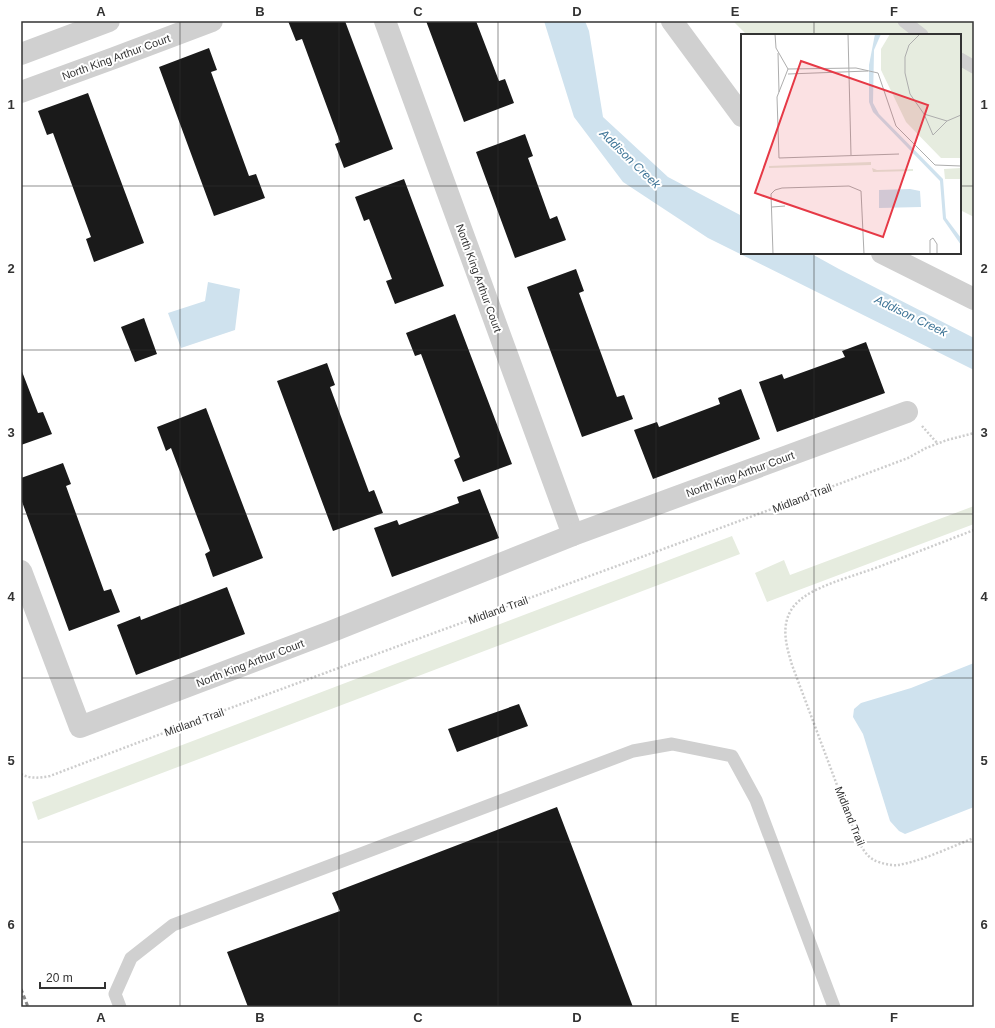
<svg xmlns="http://www.w3.org/2000/svg" width="995" height="1028" font-family="Arial,sans-serif">
<style>
.green{fill:#e6ecdf}
.water{fill:#cfe2ee}
.building{fill:#1a1a1a}
.lines{fill:none;stroke-linecap:round;stroke-linejoin:round}
.path{stroke:#cdcdcd;stroke-width:2.5;stroke-dasharray:2 2;stroke-linecap:butt}
.service{stroke:#d0d0d0;stroke-width:13}
.minor{stroke:#d0d0d0;stroke-width:22}
.rail{stroke:#888;stroke-width:3;stroke-dasharray:4 3;stroke-linecap:butt}
.grid{fill:none;stroke:#333;stroke-width:1;stroke-opacity:0.55}
.labels{text-anchor:middle;stroke-width:4;stroke-linejoin:round;paint-order:stroke}
.street-label{font-size:11px;fill:#333;stroke:#fff}
.water-label{font-size:12px;font-style:italic;fill:#3f7597;stroke:#fff}
.inset-road{fill:none;stroke:#adadad;stroke-width:1}
.view{fill:#e63946;fill-opacity:0.15;stroke:#e63946;stroke-width:2}
.inset-edge{fill:none;stroke:#333;stroke-width:2}
.neatline{fill:none;stroke:#333;stroke-width:1.5}
.grid-label{font-size:13px;text-anchor:middle;font-weight:bold;fill:#333}
</style>
<rect width="100%" height="100%" fill="#fff"/>
<g class="green">
<polygon points="733,21 974,21 974,217 960,210 960,35 747,35"/>
<polygon points="974,506 974,524 767,602 755,573 784,560 790,575"/>
<polygon points="732,536 740,554 38,820 32,802"/>
</g>
<g class="water">
<polygon points="544,21 585,21 589,31 603,117 668,177 742,216 742,253 810,253 839,269 974,338 974,370 708,238 623,182 574,117"/>
<polygon points="208,282 240,289 235,330 181,348 168,313 205,301"/>
<polygon points="974,663 974,807 905,834 899,831 890,821 863,734 853,717 854,709 861,703 911,688"/>
</g>
<g class="building">
<polygon points="288,21 345,21 393,149 344,168 335,144 340,142 302,39 296,41"/>
<polygon points="426,21 476,21 499,81 505,79 514,103 464,122"/>
<polygon points="209,48 217,70 211,72 249,176 256,174 265,198 214,216 159,67"/>
<polygon points="88,93 144,243 94,262 86,239 91,237 53,133 47,135 38,111"/>
<polygon points="525,134 533,156 528,158 550,219 557,216 566,240 515,258 476,152"/>
<polygon points="404,179 444,286 395,304 386,281 392,279 369,219 364,221 355,197"/>
<polygon points="576,269 584,291 579,293 617,397 624,395 633,419 582,437 527,287"/>
<polygon points="455,314 512,464 463,482 454,460 460,457 421,354 415,356 406,333"/>
<polygon points="144,318 157,354 135,362 121,327"/>
<polygon points="866,342 885,393 777,432 759,382 782,374 784,379 845,357 842,351"/>
<polygon points="327,363 335,385 330,387 369,492 374,490 383,513 333,531 277,381"/>
<polygon points="21,369 38,413 43,412 52,434 21,445"/>
<polygon points="741,389 760,439 653,479 634,430 657,422 659,427 720,404 718,398"/>
<polygon points="206,408 263,558 213,577 205,554 210,551 171,448 166,451 157,427"/>
<polygon points="63,463 71,484 66,486 104,591 111,589 120,612 69,631 21,499 21,478"/>
<polygon points="480,489 499,538 392,577 374,528 397,520 399,525 459,503 457,497"/>
<polygon points="227,587 245,634 136,675 117,625 140,616 141,620"/>
<polygon points="519,704 528,726 457,752 448,729"/>
<polygon points="557,807 633,1007 248,1007 227,952 340,911 332,893"/>
</g>
<g class="lines">
<g class="path">
<polyline points="922,426 938,444"/>
<path d="M 974,530 C 943,542 912,554 881,566 C 857,575 832,581 810,593 C 802,598 794,604 790,612 C 781,629 787,648 792,665 L 858,841 C 862,847 866,856 874,860 C 880,863 891,866 898,865 C 922,861 951,847 974,838"/>
<path d="M 21,774 C 30,779 39,778 50,776 C 335,667 622,566 908,458 L 926,448 L 947,440 L 974,433"/>
</g>
<g class="service">
<polyline points="904,21 922,35"/>
<polyline points="960,59 974,67"/>
<polyline points="120,1007 115,994 131,958 173,925 633,751 672,744 732,756 756,800 834,1007"/>
</g>
<g class="minor">
<polyline points="385,21 573,535"/>
<polyline points="672,21 742,116"/>
<polyline points="21,54 109,21"/>
<polyline points="21,92 114,58 212,21"/>
<polyline points="882,253 974,299"/>
<polyline points="21,571 80,727 330,632 573,535 907,412"/>
</g>
<polyline class="rail" points="21,989 28,1007"/>
</g>
<path class="grid" d="M 180,21 L 180,1007M 339,21 L 339,1007M 498,21 L 498,1007M 656,21 L 656,1007M 814,21 L 814,35M 21,186 L 742,186M 960,186 L 974,186M 814,253 L 814,1007M 21,350 L 974,350M 21,514 L 974,514M 21,678 L 974,678M 21,842 L 974,842"/>
<g class="labels">
<g class="street-label">
<text transform="translate(116 57) rotate(-20)" y="4">North King Arthur Court</text>
<text transform="translate(479 278) rotate(70)" y="4">North King Arthur Court</text>
<text transform="translate(740 474) rotate(-20)" y="4">North King Arthur Court</text>
<text transform="translate(802 498) rotate(-21)" y="4">Midland Trail</text>
<text transform="translate(498 610) rotate(-20)" y="4">Midland Trail</text>
<text transform="translate(250 663) rotate(-21)" y="4">North King Arthur Court</text>
<text transform="translate(194 722) rotate(-20)" y="4">Midland Trail</text>
<text transform="translate(850 816) rotate(68)" y="4">Midland Trail</text>
</g>
<g class="water-label">
<text transform="translate(630 159) rotate(44)" y="4">Addison Creek</text>
<text transform="translate(911 316) rotate(26)" y="4">Addison Creek</text>
</g>
</g>
<g transform="translate(741 34)">
<rect width="220" height="220" fill="#fff"/>
<path d="M 149,0 L 220,0 L 220,124 L 200,124 L 165,88 L 140,36 L 140,15 ZM 130,128 L 130,131 L 28,134 L 28,132 ZM 131,134 L 136,136 L 172,135 L 172,137 L 132,138 ZM 220,134 L 220,145 L 204,145 L 203,135 Z" fill="#e6ecdf"/>
<path d="M 134,0 L 140,0 L 133,16 L 132,69 L 138,80 L 202,145 L 205,184 L 220,204 L 220,211 L 202,185 L 199,147 L 132,78 L 128,68 L 128,31 ZM 169,155 L 179,157 L 180,173 L 138,174 L 138,156 Z" fill="#cfe2ee"/>
<path class="inset-road" d="M 34,0 L 35,14 L 47,35 L 36,63 L 38,124 L 158,120M 107,0 L 110,121M 179,0 L 168,11 L 164,23 L 164,39 L 169,60 L 183,80 L 206,87 L 220,81M 37,19 L 38,58M 47,35 L 115,34 L 137,39 L 155,92 L 194,131 L 220,132M 47,40 L 127,37M 183,80 L 192,101 L 206,87M 31,173 L 44,172M 32,220 L 30,160 L 34,156 L 41,154 L 108,152 L 120,157 L 123,220M 189,220 L 189,206 L 192,204 L 196,210 L 196,220"/>
<path class="view" d="M 60,27 L 187,71 L 142,203 L 14,159 Z"/>
<rect width="220" height="220" class="inset-edge"/>
</g>
<rect width="995" height="1028" fill="none" stroke="#ffffff" stroke-width="44"/>
<path d="M40 982v6h65v-6" fill="none" stroke="#333333" stroke-width="2"/>
<text x="46" y="982" font-size="12" fill="#333333" stroke="#ffffff" stroke-width="3" paint-order="stroke">20 m</text>
<rect x="22" y="22" width="951" height="984" class="neatline"/>
<g class="grid-label">
<text x="101" y="16">A</text>
<text x="260" y="16">B</text>
<text x="418" y="16">C</text>
<text x="577" y="16">D</text>
<text x="735" y="16">E</text>
<text x="894" y="16">F</text>
<text x="11" y="109">1</text>
<text x="984" y="109">1</text>
<text x="11" y="273">2</text>
<text x="984" y="273">2</text>
<text x="11" y="437">3</text>
<text x="984" y="437">3</text>
<text x="11" y="601">4</text>
<text x="984" y="601">4</text>
<text x="11" y="765">5</text>
<text x="984" y="765">5</text>
<text x="11" y="929">6</text>
<text x="984" y="929">6</text>
<text x="101" y="1022">A</text>
<text x="260" y="1022">B</text>
<text x="418" y="1022">C</text>
<text x="577" y="1022">D</text>
<text x="735" y="1022">E</text>
<text x="894" y="1022">F</text>
</g>
</svg>
